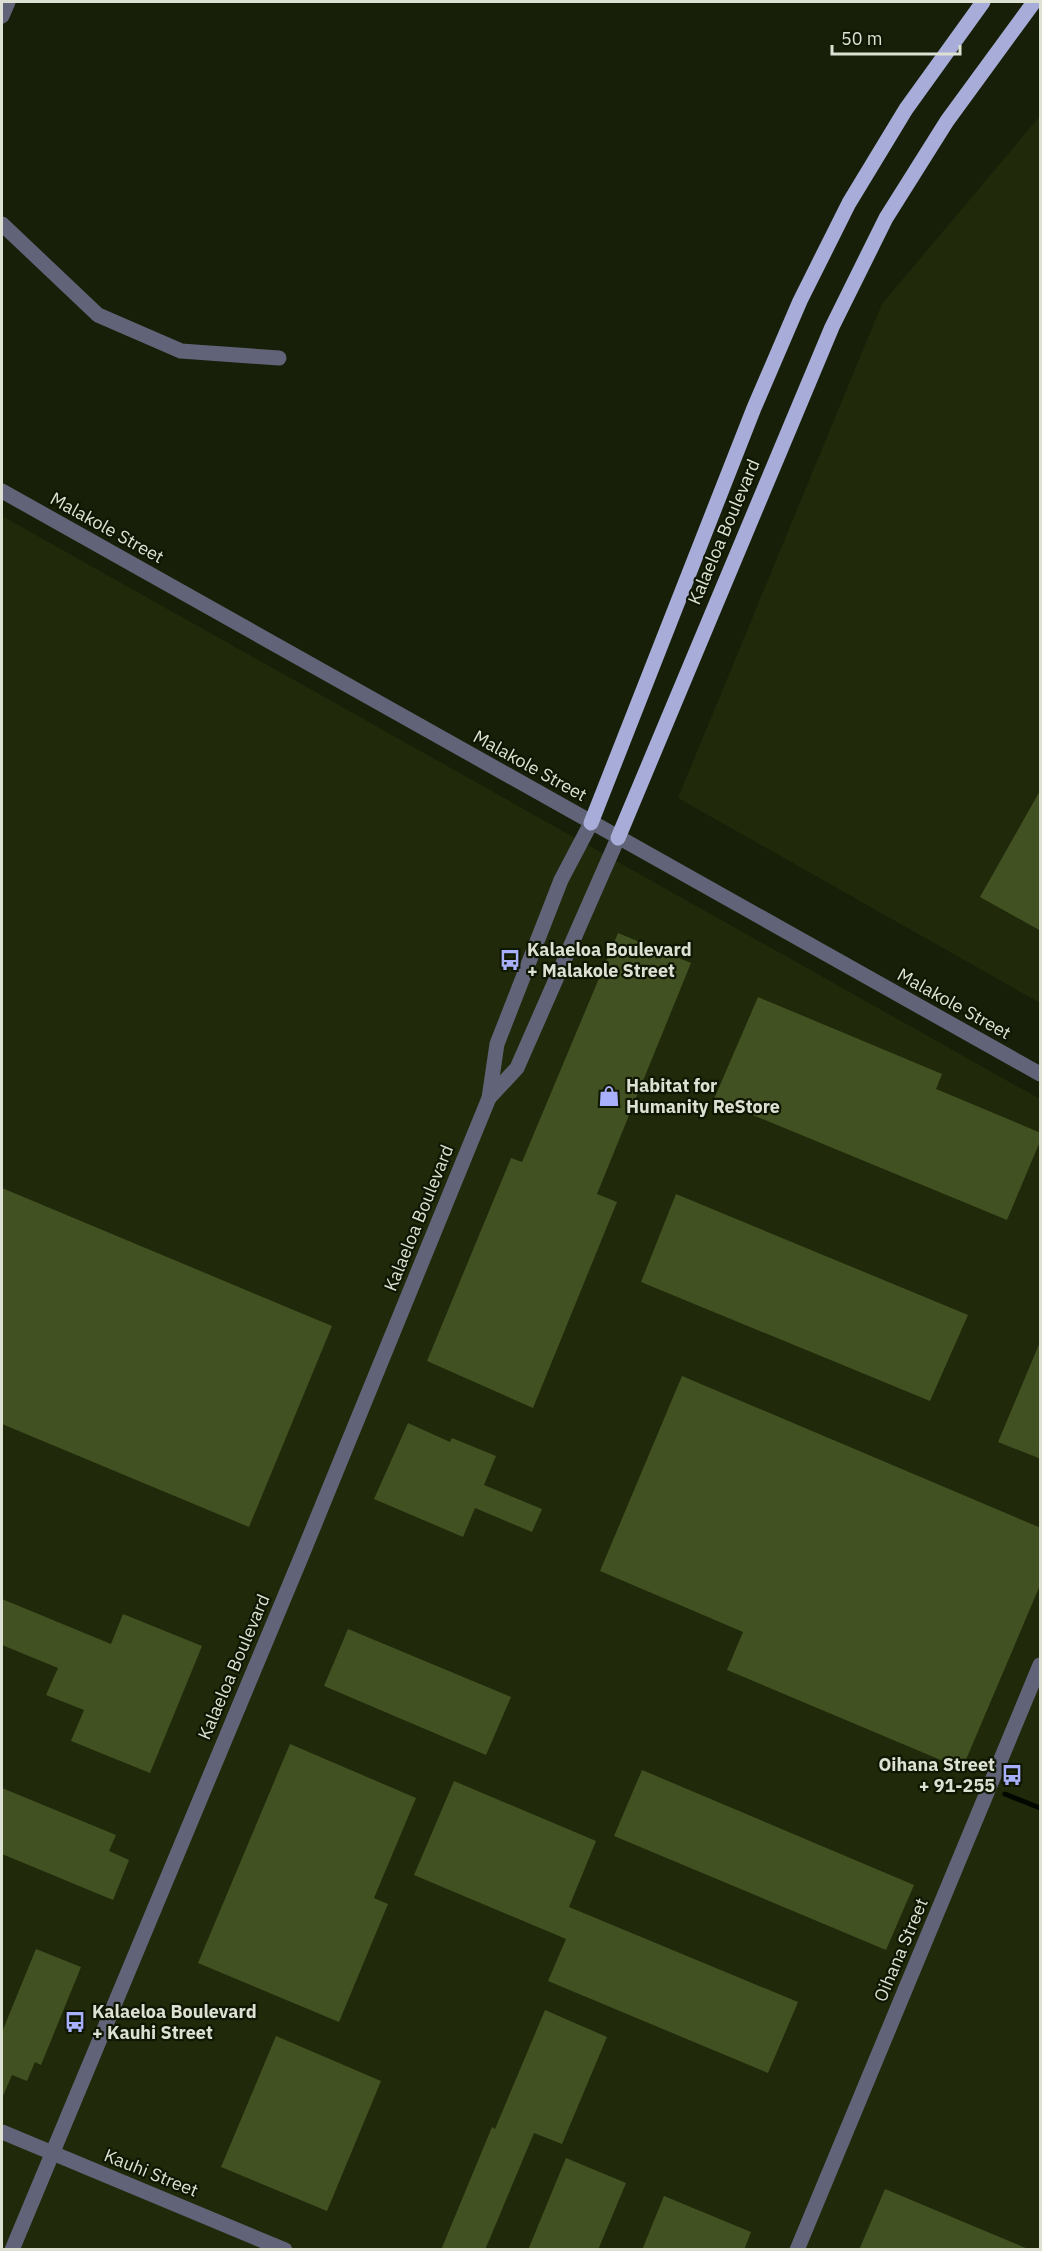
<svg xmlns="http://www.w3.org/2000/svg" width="1042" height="2251" font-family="'IBM Plex Sans',sans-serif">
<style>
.built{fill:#20290a}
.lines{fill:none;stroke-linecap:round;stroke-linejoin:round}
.stream{stroke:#020700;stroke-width:5}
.building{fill:#425121}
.minor{stroke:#616478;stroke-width:15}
.major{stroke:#a7add8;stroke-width:15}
.labels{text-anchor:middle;stroke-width:4.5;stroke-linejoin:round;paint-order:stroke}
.street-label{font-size:18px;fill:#dce1d3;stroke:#0f1602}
.poi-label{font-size:18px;font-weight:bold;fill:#dce1d3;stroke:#0f1602;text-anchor:start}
</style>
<rect width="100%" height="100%" fill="#181f08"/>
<g class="built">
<polygon points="1040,116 1040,1003 678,798 882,304"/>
<polygon points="2,516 1040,1099 1040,2249 2,2249"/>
</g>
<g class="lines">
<polyline class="stream" points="1005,1794 1040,1808"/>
</g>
<g class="building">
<polygon points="1041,789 1041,931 980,897"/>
<polygon points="618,933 691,963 597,1194 617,1202 533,1408 427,1361 511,1158 522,1162"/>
<polygon points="758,997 942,1074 936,1089 1041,1133 1041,1139 1007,1220 714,1099"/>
<polygon points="2,1188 332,1326 249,1527 2,1424"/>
<polygon points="676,1194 968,1315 930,1401 641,1282"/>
<polygon points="1040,1342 1041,1342 1041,1459 998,1442"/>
<polygon points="682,1376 1041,1528 1041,1583 962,1769 727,1670 743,1632 600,1571"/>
<polygon points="408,1423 450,1442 452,1438 496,1456 484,1485 542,1509 532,1532 475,1508 463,1537 374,1499"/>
<polygon points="2,1599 111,1644 123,1614 202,1646 150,1773 71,1741 84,1710 46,1695 58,1668 2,1645"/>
<polygon points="348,1629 511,1697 486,1755 324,1686"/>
<polygon points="290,1744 416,1798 374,1898 388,1904 339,2022 198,1963"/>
<polygon points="642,1770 914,1885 886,1950 614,1836"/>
<polygon points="454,1781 596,1841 569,1907 798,2002 768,2073 548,1981 566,1939 414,1875"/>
<polygon points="2,1788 116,1835 109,1851 129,1860 113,1900 2,1854"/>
<polygon points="36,1949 81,1967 41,2065 35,2062 27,2081 12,2075 2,2098 2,2032"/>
<polygon points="545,2010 607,2037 562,2144 534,2133 485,2250 441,2250 492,2127 495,2129"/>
<polygon points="276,2036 381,2081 327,2211 221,2167"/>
<polygon points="566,2158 626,2183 598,2250 528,2250"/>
<polygon points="885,2189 1028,2249 1028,2250 859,2250"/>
<polygon points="664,2196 751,2232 744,2250 642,2250"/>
</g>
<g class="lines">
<g class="minor">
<polyline points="2,16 8,2"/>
<polyline points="2,224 98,315 181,351 279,358"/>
<polyline points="2,491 1040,1074"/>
<polyline points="489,1098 517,1068 618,838"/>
<polyline points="2,2132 285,2250"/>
<polyline points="12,2250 302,1555 489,1098 497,1044 561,880 591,823"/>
<polyline points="797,2250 1040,1665"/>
</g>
<g class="major">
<polyline points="591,823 754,408 800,301 849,203 906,109 983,2"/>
<polyline points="618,838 832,327 886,218 947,121 1034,2"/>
</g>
</g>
<defs>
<symbol id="bus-bare" viewBox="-9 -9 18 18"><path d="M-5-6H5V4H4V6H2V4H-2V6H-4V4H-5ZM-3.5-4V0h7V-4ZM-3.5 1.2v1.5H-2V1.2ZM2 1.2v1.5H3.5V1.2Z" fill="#a8b0fc" stroke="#0f1602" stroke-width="2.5" paint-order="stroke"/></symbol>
<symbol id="shop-bare" viewBox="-9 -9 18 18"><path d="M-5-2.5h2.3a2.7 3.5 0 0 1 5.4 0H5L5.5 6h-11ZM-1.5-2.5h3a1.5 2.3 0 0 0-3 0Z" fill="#a8b0fc" stroke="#0f1602" stroke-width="2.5" paint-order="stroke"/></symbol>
</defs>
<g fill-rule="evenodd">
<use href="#bus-bare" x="495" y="945" width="30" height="30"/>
<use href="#shop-bare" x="594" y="1081" width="30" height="30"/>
<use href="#bus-bare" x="997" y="1760" width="30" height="30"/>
<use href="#bus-bare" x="60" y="2007" width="30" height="30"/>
</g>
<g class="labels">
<g class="street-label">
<text transform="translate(107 528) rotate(29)" y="6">Malakole Street</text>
<text transform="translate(724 532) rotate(-67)" y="6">Kalaeloa Boulevard</text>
<text transform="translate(530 766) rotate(29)" y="6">Malakole Street</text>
<text transform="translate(954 1004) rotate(29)" y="6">Malakole Street</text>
<text transform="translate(419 1218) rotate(-68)" y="6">Kalaeloa Boulevard</text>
<text transform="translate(234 1667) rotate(-67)" y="6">Kalaeloa Boulevard</text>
<text transform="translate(901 1950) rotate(-67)" y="6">Oihana Street</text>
<text transform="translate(151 2173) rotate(22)" y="6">Kauhi Street</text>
</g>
<g class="poi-label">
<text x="527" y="956">Kalaeloa Boulevard<tspan x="527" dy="21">+ Malakole Street</tspan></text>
<text x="626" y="1092">Habitat for<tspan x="626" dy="21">Humanity ReStore</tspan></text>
<text x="995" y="1771" text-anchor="end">Oihana Street<tspan x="995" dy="21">+ 91-255</tspan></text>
<text x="92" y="2018">Kalaeloa Boulevard<tspan x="92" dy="21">+ Kauhi Street</tspan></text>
</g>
</g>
<rect width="1042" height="2251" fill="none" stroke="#dce1d3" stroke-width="6"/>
<path d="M832 45v9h128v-9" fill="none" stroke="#dce1d3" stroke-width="3"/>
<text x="841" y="45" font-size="18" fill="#dce1d3" stroke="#0f1602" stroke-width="4.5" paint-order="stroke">50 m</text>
</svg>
